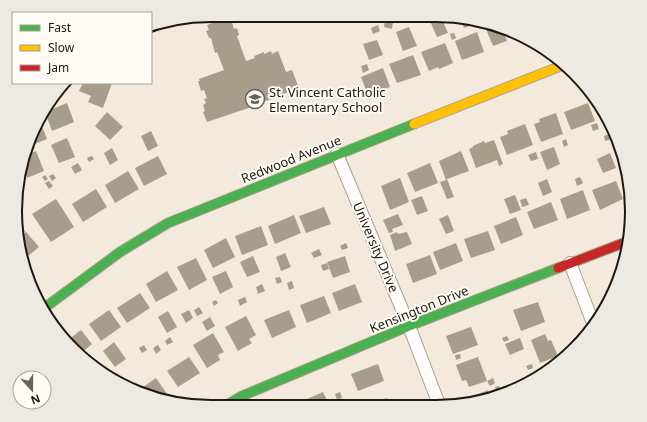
<svg xmlns="http://www.w3.org/2000/svg" width="647" height="422" font-family="'Noto Sans',sans-serif">
<style>
.building{fill:#a89d8b}
.lines{fill:none;stroke-linecap:round;stroke-linejoin:round}
.street-casing{stroke:#a7a095;stroke-width:14}
.fast-casing{stroke:#a7a095;stroke-width:11}
.slow-casing{stroke:#a7a095;stroke-width:11}
.jam-casing{stroke:#a7a095;stroke-width:11}
.street{stroke:#fdfcfa;stroke-width:12}
.fast{stroke:#4caf50;stroke-width:9}
.slow{stroke:#ffc107;stroke-width:9}
.jam{stroke:#c62828;stroke-width:9}
.labels{text-anchor:middle;stroke-width:4;stroke-linejoin:round;paint-order:stroke}
.poi-label{font-size:13px;fill:#1e180e;stroke:#fffbf6;text-anchor:start}
.street-label{font-size:13px;fill:#1e180e;stroke:#fffbf6}
.rim{fill:none;stroke:#1e180e;stroke-width:2}
</style>
<rect width="100%" height="100%" fill="#f3eadb"/>
<g class="building">
<polygon points="391,16 406,16 406,19"/>
<polygon points="441,17 448,33 437,37 430,21"/>
<polygon points="460,17 462,17 481,22 464,28"/>
<polygon points="225,18 227,21 231,19 234,29 237,28 239,35 237,36 246,61 255,58 254,56 264,52 264,54 271,51 272,54 278,51 286,72 292,70 299,88 298,89 280,95 281,96 262,102 263,103 207,122 203,112 205,111 203,105 206,103 204,99 207,98 204,90 201,91 198,81 200,81 199,79 224,70 217,52 215,53 211,38 209,38 206,31 209,30 207,25"/>
<polygon points="385,20 393,22 392,29 384,27"/>
<polygon points="483,22 511,30 512,33 505,36 507,41 493,46"/>
<polygon points="378,25 380,31 373,34 371,28"/>
<polygon points="409,27 417,46 403,51 396,32"/>
<polygon points="477,32 484,52 462,60 455,41"/>
<polygon points="454,33 456,38 452,40 450,34"/>
<polygon points="377,40 383,55 369,60 363,44"/>
<polygon points="445,43 453,63 439,69 438,67 429,71 421,52"/>
<polygon points="413,55 421,75 397,83 389,64"/>
<polygon points="367,64 369,70 363,73 361,66"/>
<polygon points="383,68 390,87 368,95 361,77"/>
<polygon points="83,83 112,83 103,108 88,102 91,96 79,91"/>
<polygon points="67,103 74,122 52,131 45,112"/>
<polygon points="588,103 595,121 571,130 564,112"/>
<polygon points="597,106 606,117 602,119"/>
<polygon points="107,112 123,127 110,140 95,126"/>
<polygon points="556,113 563,134 541,142 534,124 540,122 539,119"/>
<polygon points="40,121 47,139 25,148"/>
<polygon points="597,123 599,129 593,131 591,125"/>
<polygon points="525,124 533,145 507,155 500,137 508,134 507,131"/>
<polygon points="151,131 158,146 148,151 141,136"/>
<polygon points="609,134 611,139 605,141 604,136"/>
<polygon points="67,138 75,157 59,163 51,145"/>
<polygon points="566,139 568,145 564,147 562,141"/>
<polygon points="494,140 503,164 499,166 497,160 476,168 469,149 473,147 473,146 484,141 485,143"/>
<polygon points="554,147 560,164 547,170 540,152"/>
<polygon points="112,148 118,160 110,165 104,153"/>
<polygon points="36,151 44,171 27,178 22,164 24,156"/>
<polygon points="461,151 469,171 447,179 454,197 447,199 440,182 446,180 439,161"/>
<polygon points="536,152 538,159 531,161 528,155"/>
<polygon points="610,153 616,168 603,173 597,159"/>
<polygon points="92,156 94,159 89,162 87,158"/>
<polygon points="158,156 167,174 144,186 135,168"/>
<polygon points="78,163 82,170 75,174 71,167"/>
<polygon points="430,163 438,183 415,192 407,173"/>
<polygon points="128,171 139,189 115,203 105,185"/>
<polygon points="53,174 56,178 52,181 49,176"/>
<polygon points="45,175 48,179 45,181 42,177"/>
<polygon points="580,177 583,183 577,186 575,179"/>
<polygon points="626,177 630,193 629,193 624,178"/>
<polygon points="400,178 409,202 390,210 381,186"/>
<polygon points="547,179 552,192 543,196 538,183"/>
<polygon points="49,181 53,186 49,189 45,183"/>
<polygon points="616,181 623,199 600,210 592,190"/>
<polygon points="96,189 107,207 83,222 72,204"/>
<polygon points="583,190 590,210 567,219 560,199"/>
<polygon points="515,195 521,210 510,214 504,199"/>
<polygon points="422,196 428,211 417,215 411,200"/>
<polygon points="526,198 529,205 522,207 520,200"/>
<polygon points="56,199 74,227 51,242 32,214"/>
<polygon points="551,202 558,220 534,229 527,212"/>
<polygon points="324,207 331,224 306,233 299,216"/>
<polygon points="398,214 403,225 392,229 393,232 389,233 383,220"/>
<polygon points="294,215 301,233 275,244 268,226"/>
<polygon points="448,215 454,231 446,234 439,219"/>
<polygon points="516,217 523,235 501,244 494,226"/>
<polygon points="261,226 268,245 242,255 235,236"/>
<polygon points="21,228 25,231 22,234 19,230"/>
<polygon points="488,231 495,250 471,258 464,239"/>
<polygon points="26,232 39,247 22,261 19,237"/>
<polygon points="397,232 398,234 407,232 412,244 395,251 390,235"/>
<polygon points="226,238 235,257 213,268 204,250"/>
<polygon points="346,243 348,248 342,250 340,246"/>
<polygon points="456,243 463,261 440,270 433,252"/>
<polygon points="319,249 322,255 314,258 311,253"/>
<polygon points="285,253 291,267 281,271 276,257"/>
<polygon points="430,255 437,274 413,283 406,264"/>
<polygon points="253,256 260,272 247,277 240,262"/>
<polygon points="345,256 350,272 333,278 327,262"/>
<polygon points="196,258 207,280 189,290 177,267"/>
<polygon points="327,263 329,269 323,271 321,265"/>
<polygon points="167,271 178,290 156,302 146,284"/>
<polygon points="226,271 233,287 220,294 212,277"/>
<polygon points="280,277 282,282 277,284 275,278"/>
<polygon points="292,281 294,288 289,290 287,283"/>
<polygon points="262,284 265,291 258,294 256,287"/>
<polygon points="355,284 362,302 339,311 332,293"/>
<polygon points="614,287 612,290 608,298 605,291"/>
<polygon points="140,293 150,308 127,323 117,308"/>
<polygon points="324,296 331,313 307,323 300,305"/>
<polygon points="245,297 247,302 240,306 238,300"/>
<polygon points="216,300 218,303 214,306 212,302"/>
<polygon points="538,302 545,322 521,331 513,310"/>
<polygon points="199,307 203,313 197,316 194,310"/>
<polygon points="109,310 121,327 101,341 89,324"/>
<polygon points="189,310 193,318 186,323 181,314"/>
<polygon points="289,310 296,327 272,338 264,320"/>
<polygon points="168,311 177,327 167,333 158,317"/>
<polygon points="246,316 256,335 249,339 252,343 238,351 225,327"/>
<polygon points="210,317 215,326 207,331 202,322"/>
<polygon points="471,327 478,345 453,354 446,336"/>
<polygon points="81,330 92,344 79,355 67,341"/>
<polygon points="213,333 224,352 218,355 220,360 207,368 193,345"/>
<polygon points="545,334 548,341 551,340 558,356 540,363 531,340"/>
<polygon points="507,336 509,340 504,342 502,338"/>
<polygon points="170,337 173,342 167,345 165,341"/>
<polygon points="520,338 524,349 510,355 505,344"/>
<polygon points="114,342 126,359 115,367 103,351"/>
<polygon points="144,345 147,350 142,353 139,348"/>
<polygon points="158,345 161,350 156,354 153,348"/>
<polygon points="460,354 461,358 456,360 455,355"/>
<polygon points="189,357 200,373 178,387 167,371"/>
<polygon points="478,357 487,381 469,387 466,380 462,381 456,365"/>
<polygon points="378,364 384,381 358,391 351,374"/>
<polygon points="532,364 533,368 528,370 526,366"/>
<polygon points="117,373 119,376 115,379 112,376"/>
<polygon points="539,374 532,380 531,377"/>
<polygon points="156,378 167,394 160,399 136,392"/>
<polygon points="493,378 495,383 490,386 487,381"/>
<polygon points="499,386 501,392 497,394 495,387"/>
<polygon points="488,390 490,396 471,401 469,398"/>
<polygon points="323,392 330,406 301,406 300,402"/>
<polygon points="340,392 342,398 337,400 335,394"/>
<polygon points="387,398 390,404 392,403 393,406 369,406 369,405"/>
<polygon points="356,403 357,406 348,406"/>
</g>
<g class="lines">
<defs>
<g id="street">
<polyline points="337,154 409,326 440,407"/>
<polyline points="570,263 593,323"/>
</g>
<g id="fast">
<polyline points="43,309 120,252 168,223 414,124"/>
<polyline points="225,406 242,396 409,326 558,268"/>
</g>
<polyline id="slow" points="414,124 566,64"/>
<polyline id="jam" points="558,268 626,242"/>
</defs>
<use href="#street" class="street-casing"/>
<use href="#fast" class="fast-casing"/>
<use href="#slow" class="slow-casing"/>
<use href="#jam" class="jam-casing"/>
<use href="#street" class="street"/>
<use href="#fast" class="fast"/>
<use href="#slow" class="slow"/>
<use href="#jam" class="jam"/>
</g>
<defs>
<symbol id="school-ring" viewBox="-11 -11 22 22"><circle r="9.5" fill="#fffbf6" stroke="#696256" stroke-width="1.5"/><path d="M0-5L7-2L0 1L-7-2ZM-4 1L0 2.5L4 1V4Q0 6-4 4Z" fill="#696256"/></symbol>
</defs>
<g fill-rule="evenodd">
<use href="#school-ring" x="244" y="88" width="22" height="22"/>
</g>
<g class="labels">
<g class="poi-label">
<text x="269" y="97">St. Vincent Catholic<tspan x="269" dy="15">Elementary School</tspan></text>
</g>
<g class="street-label">
<text transform="translate(291 159) rotate(-22)" y="5">Redwood Avenue</text>
<text transform="translate(376 247) rotate(67)" y="5">University Drive</text>
<text transform="translate(419 309) rotate(-22)" y="5">Kensington Drive</text>
</g>
</g>
<path d="M0 0H647V422H0ZM211 22H436A189 189 0 0 1 625 211V211A189 189 0 0 1 436 400H211A189 189 0 0 1 22 211V211A189 189 0 0 1 211 22Z" fill="#ede9e3" fill-rule="evenodd"/>
<path class="rim" d="M211 22H436A189 189 0 0 1 625 211V211A189 189 0 0 1 436 400H211A189 189 0 0 1 22 211V211A189 189 0 0 1 211 22Z"/>
<rect x="12" y="12" width="140" height="72" fill="#fffbf6" stroke="#a5a099"/>
<rect x="20" y="25" width="20" height="6" fill="#4caf50" stroke="#a5a099"/>
<text x="48" y="32" font-size="12" fill="#1e180e">Fast</text>
<rect x="20" y="45" width="20" height="6" fill="#ffc107" stroke="#a5a099"/>
<text x="48" y="52" font-size="12" fill="#1e180e">Slow</text>
<rect x="20" y="65" width="20" height="6" fill="#c62828" stroke="#a5a099"/>
<text x="48" y="72" font-size="12" fill="#1e180e">Jam</text>
<g transform="translate(32 390) rotate(159)"><circle r="19" fill="#fffbf6" stroke="#a5a099"/>
<path d="M0-3L7 15L0 10L-7 15Z" fill="#696256"/>
<text y="-6" font-size="11" font-weight="bold" text-anchor="middle" fill="#1e180e">N</text>
</g>
</svg>
